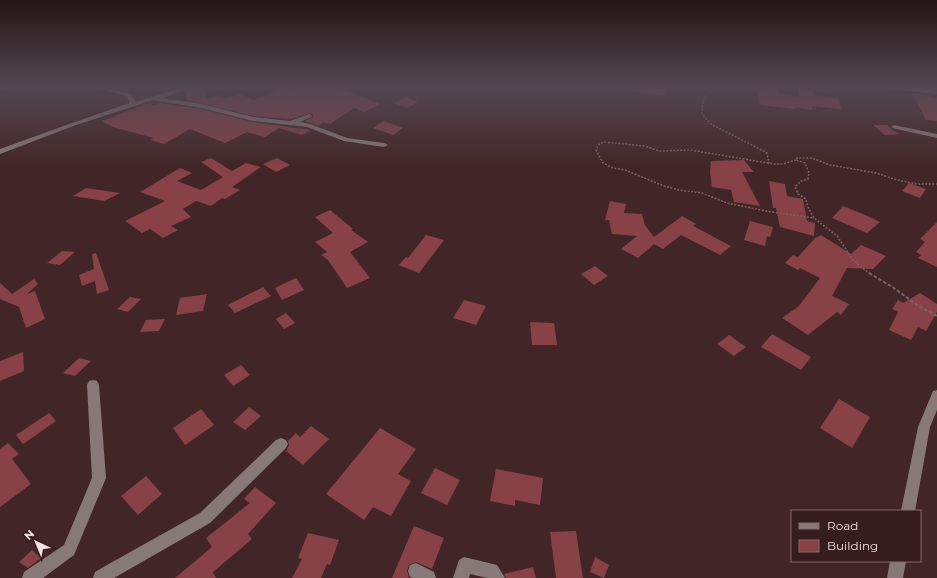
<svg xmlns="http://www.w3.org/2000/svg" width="937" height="578" font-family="Montserrat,sans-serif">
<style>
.building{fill:#874147}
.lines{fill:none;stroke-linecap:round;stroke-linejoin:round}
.path-far1{stroke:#7c6363;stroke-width:1.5;stroke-dasharray:2 1.5;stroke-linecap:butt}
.path{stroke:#7c6363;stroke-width:2;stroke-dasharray:3.5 2;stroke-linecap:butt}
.minor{fill:#887979;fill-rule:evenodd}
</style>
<rect width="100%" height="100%" fill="#422627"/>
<g class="building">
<polygon points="203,86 207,99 219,95 226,99 240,94 253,100 268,95 280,87 296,89 303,86 335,86 380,104 364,112 354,108 330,124 323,122 318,126 305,121 313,117 313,115 310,113 290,119 253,116 187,100 185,91"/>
<polygon points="631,86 666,86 665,96 631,91"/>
<polygon points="762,86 775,86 779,94 799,97 799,88 813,91 813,95 839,99 841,109 812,106 812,110 795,107 796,109 760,105 757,89 764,90"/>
<polygon points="912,93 928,95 931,98 937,98 937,121 926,120"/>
<polygon points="406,97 418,102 407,108 394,103"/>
<polygon points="149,103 154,105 160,103 201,109 253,122 311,130 302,135 279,128 265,137 247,132 225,143 190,129 164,144 150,140 154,138 113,127 102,121"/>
<polygon points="384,121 403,128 393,135 373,128"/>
<polygon points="873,125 888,125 891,129 900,134 885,135"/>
<polygon points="211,158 232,171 246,163 261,167 232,187 240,190 225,199 222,198 211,206 196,201 183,209 191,217 171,226 178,230 163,238 150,229 142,233 125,221 165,201 140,192 180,168 192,173 177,181 201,190 223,177 201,162"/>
<polygon points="277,158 290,165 276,172 263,164"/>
<polygon points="744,160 754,172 742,172 760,206 734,202 731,190 712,187 710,172 711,161"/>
<polygon points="769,181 785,184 787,196 803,199 807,221 815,223 814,236 780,227 776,208 773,208"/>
<polygon points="909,183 926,189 920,198 902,191"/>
<polygon points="86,188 120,193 104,201 73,196"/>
<polygon points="610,201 626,204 624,213 642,214 645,225 654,237 682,216 696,224 693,226 731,246 720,255 681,235 663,249 654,244 638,258 621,249 637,236 612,234 609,220 605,220"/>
<polygon points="843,206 865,215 880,222 867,233 832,218"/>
<polygon points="330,210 353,229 351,230 368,242 350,252 370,278 347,288 328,260 321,255 327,252 315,242 333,233 315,217"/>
<polygon points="750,221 773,227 770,237 767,236 765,246 744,240"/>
<polygon points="937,222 937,267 918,258 921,255 916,252 925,242 920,239"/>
<polygon points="426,235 444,240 419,273 399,265 406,257 408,258"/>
<polygon points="821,235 851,254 861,245 886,256 873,269 847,268 832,296 849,304 841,315 837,312 808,335 782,318 799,306 820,278 800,268 798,270 785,263 793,255 798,257 815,238"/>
<polygon points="62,251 75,252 60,265 47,263"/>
<polygon points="96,253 109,290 97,294 95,281 82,286 79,275 94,269 92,254"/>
<polygon points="595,266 608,276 594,285 581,274"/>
<polygon points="296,278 304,290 282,300 275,288"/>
<polygon points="34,279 38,284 27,294 35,291 45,319 26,328 19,307 0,299 0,283 12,294"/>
<polygon points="263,287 271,296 235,313 228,305"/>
<polygon points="920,293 937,304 937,312 926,331 918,327 911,340 889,330 898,312 892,309 898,300 903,303"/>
<polygon points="207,294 203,311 176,315 180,298"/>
<polygon points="130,297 141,299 128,312 117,309"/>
<polygon points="464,300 486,306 476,325 453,318"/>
<polygon points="286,313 295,323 284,329 276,319"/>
<polygon points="165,319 159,331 140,332 146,320"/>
<polygon points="530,322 554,323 557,345 532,345"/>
<polygon points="772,334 811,357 801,370 761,347"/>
<polygon points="729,335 746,347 734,356 717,344"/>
<polygon points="23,352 24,371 0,381 0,361"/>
<polygon points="79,358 91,361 75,376 63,373"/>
<polygon points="241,365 250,375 233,386 224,375"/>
<polygon points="839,399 870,417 852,448 820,428"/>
<polygon points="249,407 261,416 245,430 233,422"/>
<polygon points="201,409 214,425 185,445 173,428"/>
<polygon points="49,413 56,421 23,444 16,435"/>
<polygon points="311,426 329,439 303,465 286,451 289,445 288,441 296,433 300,437"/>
<polygon points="380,428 416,449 398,474 411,481 391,516 373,507 364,520 326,494"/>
<polygon points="8,443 19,454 12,459 31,484 0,507 0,449"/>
<polygon points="435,468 460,480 447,505 421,493"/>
<polygon points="496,469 543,478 540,505 515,500 515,506 490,501"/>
<polygon points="146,476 162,494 138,515 121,496"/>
<polygon points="255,487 276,503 248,534 252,539 213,572 216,578 175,578 212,547 206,538 250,503 244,499"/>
<polygon points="414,526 444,538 432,569 416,562 409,565 407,571 409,578 392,578"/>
<polygon points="576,531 583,578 556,578 550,532"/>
<polygon points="308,533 339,540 330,565 327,564 321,578 292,578 302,559 298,558"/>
<polygon points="32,550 41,558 28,568 19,562"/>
<polygon points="595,557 609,565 604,578 590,572"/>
<polygon points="533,567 536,578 506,578 504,574"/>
</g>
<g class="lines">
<g class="path-far1">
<path d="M 735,86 C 713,89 702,88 702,114 L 711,124 L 767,153 L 769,164"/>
<polyline points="792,86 830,92 842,86"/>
<polyline points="796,160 783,164 774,164 690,150 659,151 645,146 603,142 598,145 596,150 603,163 613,168 625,170 664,186 679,190 702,193 727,203 766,211 814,218"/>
<polyline points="870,274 853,260 837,236 814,218 808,207 806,199 798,194 795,187 801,181 808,179 809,173 805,163 796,160 797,158 812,158 830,165 876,173 897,180 917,184 937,184"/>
</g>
<polyline class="path" points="869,273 894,288 917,305 937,316"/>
<g class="minor">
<polygon points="0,86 14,86 0,90"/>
<polygon points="98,86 131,94 136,102 186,86 194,86 193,87 162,98 202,104 253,117 290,121 309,114 312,116 311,117 300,122 310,124 347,138 384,143 388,145 384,147 344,141 307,127 253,121 201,108 153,100 76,125 0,154 0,149 72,123 130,103 127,96 98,88"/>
<polygon points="879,86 894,86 937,90 937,94 882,88"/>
<polygon points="894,125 937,134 937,138 892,128 892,126"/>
<polygon points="93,380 97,381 99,385 106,478 74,555 43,578 22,578 24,572 64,545 92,478 87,385 89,381"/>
<polygon points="937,390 937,410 930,427 915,511 901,511 918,427 933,391"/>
<polygon points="281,438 286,440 288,444 286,448 210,523 114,578 93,578 95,572 107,565 200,513 276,440"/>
<polygon points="464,557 497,565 505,578 487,578 470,574 469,578 453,578 459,560"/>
<polygon points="890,561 906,561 903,578 887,578"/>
<polygon points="416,563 434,572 436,578 413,578 410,577 408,571 410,565"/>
</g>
</g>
<linearGradient id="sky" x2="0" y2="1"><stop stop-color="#241515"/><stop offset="0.52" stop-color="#544752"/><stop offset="1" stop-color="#544752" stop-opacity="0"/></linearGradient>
<rect width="937" height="166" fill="url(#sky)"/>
<rect x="791" y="510" width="130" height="52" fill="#371c1e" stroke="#826a6c"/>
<rect x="799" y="523" width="20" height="6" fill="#887979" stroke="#826a6c"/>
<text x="827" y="530" font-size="12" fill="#f3e0e0">Road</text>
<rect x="799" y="540" width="20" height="12" fill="#874147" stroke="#826a6c"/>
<text x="827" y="550" font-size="12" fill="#f3e0e0">Building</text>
<g transform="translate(36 542) rotate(316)" stroke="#371c1e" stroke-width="3" paint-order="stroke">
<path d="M0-3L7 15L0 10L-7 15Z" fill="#f3e0e0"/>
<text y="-6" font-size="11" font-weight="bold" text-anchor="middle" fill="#f3e0e0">N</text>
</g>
</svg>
